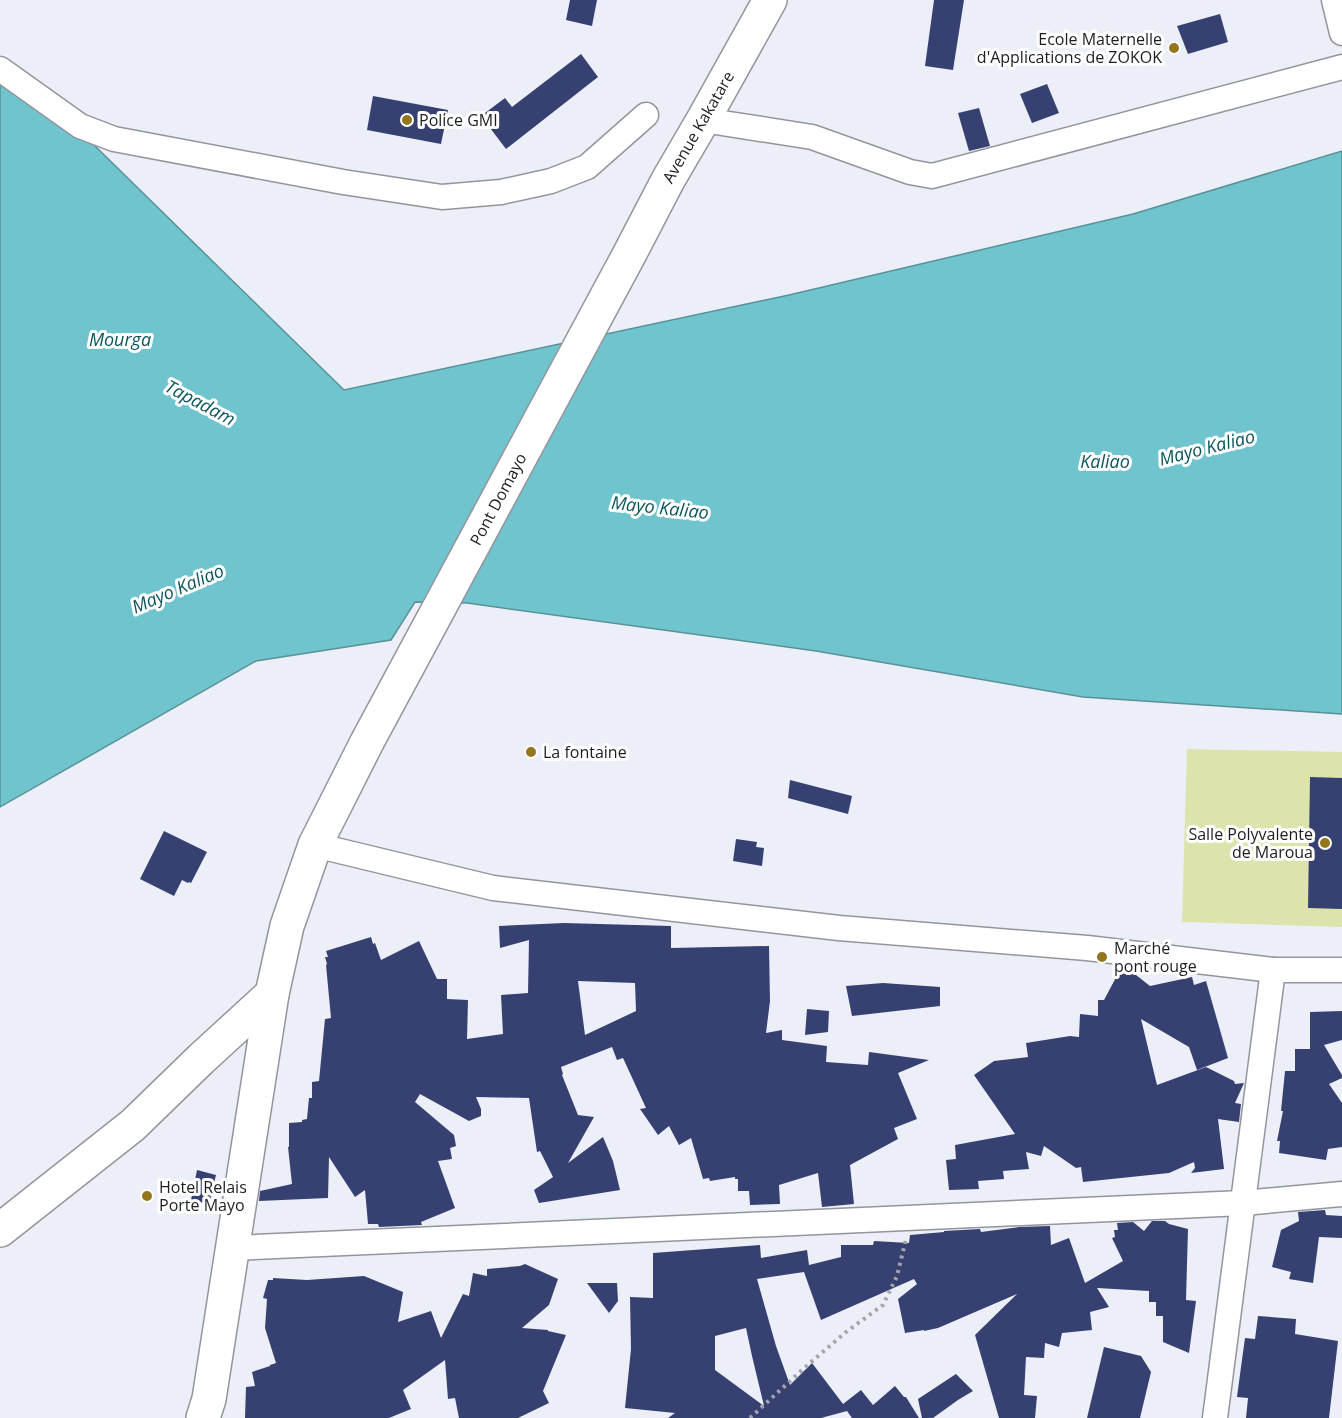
<svg xmlns="http://www.w3.org/2000/svg" width="1342" height="1418" font-family="'Open Sans',sans-serif">
<style>
.green{fill:#dce3ac}
.water{fill:#70c4cd;stroke:#579299;stroke-width:1.5}
.building{fill:#374171;fill-rule:evenodd}
.lines{fill:none;stroke-linecap:round;stroke-linejoin:round}
.street-casing{stroke:#93959d;stroke-width:27}
.secondary-casing{stroke:#93959d;stroke-width:36}
.primary-casing{stroke:#93959d;stroke-width:36}
.path{stroke:#a3a5ac;stroke-width:4;stroke-dasharray:3 4.5;stroke-linecap:butt}
.street{stroke:#fff;stroke-width:24}
.secondary{stroke:#fff;stroke-width:33}
.primary{stroke:#fff;stroke-width:33}
.poi-dot{fill:#93771e;stroke:#fff;stroke-width:2}
.labels{text-anchor:middle;stroke-width:6;stroke-linejoin:round;paint-order:stroke}
.poi-label{font-size:16px;fill:#1d1e21;stroke:#fff;text-anchor:start}
.street-label{font-size:16px;fill:#1d1e21;stroke:#fff}
.water-label{font-size:18px;font-style:italic;fill:#0a565d;stroke:#fff}
</style>
<rect width="100%" height="100%" fill="#edeff8"/>
<polygon class="green" points="1187,749 1342,752 1342,927 1182,922"/>
<polygon class="water" points="0,75 92,143 344,390 789,295 1133,214 1342,151 1342,714 1083,697 816,651 467,603 415,602 391,640 256,661 0,807"/>
<g class="building">
<polygon points="570,0 597,0 592,26 566,20"/>
<polygon points="934,0 964,0 953,70 925,66"/>
<polygon points="1220,14 1228,42 1188,54 1177,26"/>
<polygon points="581,54 598,77 506,149 481,116 505,98 512,107"/>
<polygon points="1047,84 1059,113 1032,123 1020,94"/>
<polygon points="373,96 448,110 441,144 367,130"/>
<polygon points="979,108 990,146 969,151 958,113"/>
<polygon points="1310,777 1342,778 1342,909 1308,908"/>
<polygon points="790,780 852,796 848,814 788,798"/>
<polygon points="164,831 207,852 191,883 189,882 188,883 182,880 174,896 140,879"/>
<polygon points="736,839 757,842 756,847 764,848 762,866 733,861"/>
<path d="M 564,923 L 671,926 L 671,948 L 769,946 L 770,1001 L 766,1033 L 782,1030 L 782,1040 L 827,1046 L 826,1062 L 868,1065 L 869,1052 L 929,1060 L 898,1073 L 917,1119 L 894,1128 L 898,1139 L 850,1165 L 854,1204 L 822,1207 L 818,1173 L 779,1185 L 780,1204 L 750,1205 L 749,1191 L 738,1191 L 738,1179 L 735,1179 L 735,1177 L 710,1181 L 709,1178 L 703,1179 L 691,1138 L 679,1145 L 669,1126 L 658,1135 L 640,1109 L 646,1108 L 623,1058 L 617,1060 L 612,1047 L 561,1067 L 563,1074 L 562,1075 L 578,1115 L 594,1117 L 568,1163 L 603,1137 L 613,1161 L 620,1190 L 539,1203 L 534,1190 L 553,1177 L 540,1151 L 537,1152 L 529,1098 L 476,1097 L 481,1109 L 481,1116 L 469,1121 L 420,1094 L 415,1102 L 454,1135 L 456,1146 L 450,1148 L 452,1159 L 438,1161 L 455,1208 L 421,1222 L 422,1225 L 379,1227 L 378,1224 L 368,1224 L 365,1190 L 355,1197 L 329,1157 L 328,1198 L 259,1201 L 260,1191 L 292,1184 L 288,1147 L 289,1147 L 289,1123 L 302,1122 L 302,1120 L 307,1119 L 309,1098 L 312,1098 L 312,1082 L 319,1081 L 325,1019 L 331,1018 L 326,965 L 327,964 L 325,957 L 328,957 L 326,951 L 371,937 L 373,944 L 375,943 L 381,960 L 419,941 L 437,979 L 447,979 L 447,999 L 468,1000 L 467,1039 L 503,1034 L 501,995 L 528,993 L 529,940 L 500,948 L 499,926 ZM 578,981 L 635,983 L 636,1011 L 585,1035 Z"/>
<polygon points="1120,970 1131,971 1150,986 1192,977 1194,985 1206,981 1228,1058 1197,1070 1189,1047 1141,1019 1157,1085 1206,1067 1234,1081 1235,1084 1244,1083 1235,1103 1241,1104 1239,1122 1218,1119 1224,1169 1191,1173 1195,1168 1194,1162 1169,1173 1083,1182 1081,1167 1076,1168 1044,1146 1041,1156 1026,1152 1029,1169 1003,1171 1004,1179 978,1181 979,1189 949,1190 946,1160 956,1159 955,1145 1015,1134 974,1075 994,1061 1028,1057 1026,1043 1070,1036 1079,1037 1080,1014 1098,1016 1098,1000 1104,1000"/>
<polygon points="883,983 940,987 940,1006 852,1016 846,986"/>
<polygon points="807,1009 829,1011 828,1032 805,1035"/>
<polygon points="1342,1011 1342,1040 1324,1045 1342,1075 1342,1078 1329,1084 1342,1103 1342,1147 1328,1149 1326,1160 1279,1153 1280,1141 1277,1141 1283,1111 1281,1111 1285,1071 1295,1071 1295,1049 1310,1049 1310,1012"/>
<polygon points="197,1170 216,1175 209,1204 191,1200"/>
<polygon points="1325,1210 1326,1215 1342,1216 1342,1238 1319,1237 1313,1283 1289,1279 1291,1272 1272,1267 1281,1230 1299,1221 1298,1212"/>
<path d="M 1152,1221 L 1165,1221 L 1169,1224 L 1188,1229 L 1186,1300 L 1196,1301 L 1189,1353 L 1163,1342 L 1163,1316 L 1156,1316 L 1156,1302 L 1149,1302 L 1149,1291 L 1097,1288 L 1109,1307 L 1090,1312 L 1092,1330 L 1062,1333 L 1059,1347 L 1045,1343 L 1044,1358 L 1026,1357 L 1024,1395 L 1037,1396 L 1035,1418 L 999,1418 L 975,1335 L 1017,1294 L 938,1328 L 924,1331 L 924,1330 L 905,1333 L 898,1299 L 917,1284 L 914,1279 L 821,1320 L 804,1272 L 757,1279 L 776,1346 L 790,1385 L 812,1363 L 843,1404 L 861,1390 L 873,1405 L 895,1386 L 904,1397 L 906,1397 L 919,1418 L 852,1418 L 847,1411 L 821,1418 L 668,1418 L 675,1413 L 625,1408 L 631,1349 L 630,1297 L 653,1298 L 653,1253 L 760,1245 L 761,1258 L 807,1250 L 809,1265 L 841,1257 L 841,1245 L 873,1245 L 874,1241 L 909,1243 L 910,1235 L 944,1232 L 944,1231 L 980,1229 L 981,1232 L 1019,1227 L 1050,1226 L 1051,1245 L 1069,1238 L 1085,1283 L 1123,1261 L 1112,1238 L 1115,1237 L 1114,1230 L 1118,1230 L 1117,1223 L 1133,1222 L 1144,1231 ZM 746,1328 L 752,1356 L 764,1406 L 715,1370 L 715,1336 Z"/>
<polygon points="525,1264 558,1279 549,1305 522,1328 548,1330 548,1331 566,1335 543,1391 549,1403 518,1418 459,1418 455,1398 448,1399 445,1360 403,1390 411,1409 389,1418 245,1418 246,1387 255,1386 252,1372 270,1366 270,1365 276,1363 265,1328 267,1299 263,1298 268,1280 273,1280 273,1278 307,1280 364,1276 403,1292 398,1322 431,1311 441,1338 463,1294 469,1296 473,1273 487,1276 487,1269 520,1266"/>
<polygon points="587,1283 617,1283 618,1301 609,1313"/>
<polygon points="1258,1316 1296,1319 1295,1334 1338,1341 1329,1418 1246,1418 1248,1398 1237,1397 1241,1367 1245,1338 1255,1339"/>
<polygon points="1104,1347 1141,1356 1151,1372 1140,1418 1087,1418"/>
<polygon points="956,1374 973,1391 958,1400 933,1418 922,1418 918,1399"/>
</g>
<g class="lines">
<defs>
<g id="street">
<polyline points="1334,0 1342,33"/>
<polyline points="0,69 80,126 114,139 343,182 442,197 501,192 551,181 587,167 646,115"/>
<polyline points="703,120 812,137 910,172 932,176 1342,67"/>
<polyline points="315,845 493,888 839,928 1087,948 1273,970 1342,970"/>
<polyline points="233,1248 1243,1203 1342,1194"/>
<polyline points="1215,1418 1273,970"/>
</g>
<polyline id="secondary" points="0,1230 133,1125 201,1059 272,994"/>
<polyline id="primary" points="203,1418 209,1399 272,994 287,926 315,845 367,742 629,255 668,180 703,120 770,0"/>
</defs>
<use href="#street" class="street-casing"/>
<use href="#secondary" class="secondary-casing"/>
<use href="#primary" class="primary-casing"/>
<polyline class="path" points="750,1418 802,1370 846,1332 883,1305 897,1276 906,1239"/>
<use href="#street" class="street"/>
<use href="#secondary" class="secondary"/>
<use href="#primary" class="primary"/>
</g>
<g class="poi-dot">
<circle cx="1174" cy="48" r="6"/>
<circle cx="407" cy="120" r="6"/>
<circle cx="531" cy="752" r="6"/>
<circle cx="1325" cy="843" r="6"/>
<circle cx="1102" cy="957" r="6"/>
<circle cx="147" cy="1196" r="6"/>
</g>
<g class="labels">
<g class="poi-label">
<text x="1162" y="45" text-anchor="end">Ecole Maternelle<tspan x="1162" dy="18">d'Applications de ZOKOK</tspan></text>
<text x="419" y="126">Police GMI</text>
<text x="543" y="758">La fontaine</text>
<text x="1313" y="840" text-anchor="end">Salle Polyvalente<tspan x="1313" dy="18">de Maroua</tspan></text>
<text x="1114" y="954">Marché<tspan x="1114" dy="18">pont rouge</tspan></text>
<text x="159" y="1193">Hotel Relais<tspan x="159" dy="18">Porte Mayo</tspan></text>
</g>
<g class="street-label">
<text transform="translate(698 127) rotate(-60)" y="6">Avenue Kakatare</text>
<text transform="translate(498 499) rotate(-62)" y="6">Pont Domayo</text>
</g>
<g class="water-label">
<text x="120" y="346">Mourga</text>
<text transform="translate(200 403) rotate(28)" y="6">Tapadam</text>
<text transform="translate(1207 448) rotate(-14)" y="6">Mayo Kaliao</text>
<text x="1105" y="468">Kaliao</text>
<text transform="translate(660 508) rotate(6)" y="6">Mayo Kaliao</text>
<text transform="translate(178 589) rotate(-23)" y="6">Mayo Kaliao</text>
</g>
</g>
</svg>
